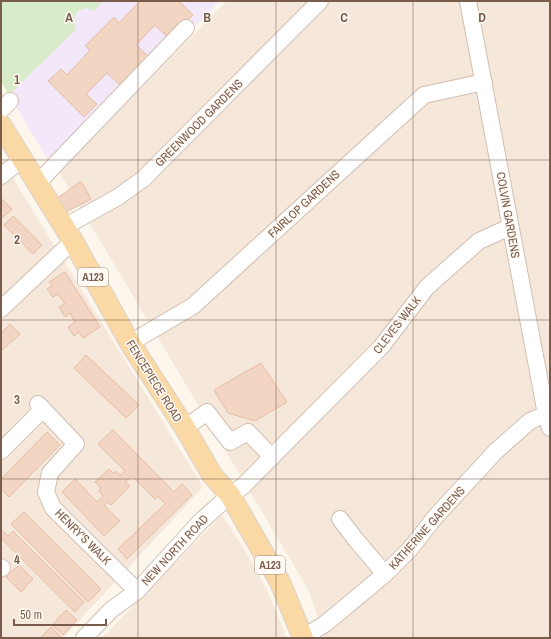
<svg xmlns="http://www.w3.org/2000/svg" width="551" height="639" font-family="'Archivo Narrow',sans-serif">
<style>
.residential{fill:#f5e8da}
.education{fill:#f3e8fa}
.green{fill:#d8ecc9}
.building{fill:#f3d5c3;stroke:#e6bba3}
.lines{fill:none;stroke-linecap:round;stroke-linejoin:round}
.minor-casing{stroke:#d1beb0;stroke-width:18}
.major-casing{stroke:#dad1cd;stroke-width:22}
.minor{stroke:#fff;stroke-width:16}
.major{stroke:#fbd9a5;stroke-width:20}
.grid{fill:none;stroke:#7a5c4d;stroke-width:1;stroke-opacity:0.55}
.labels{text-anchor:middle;stroke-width:3;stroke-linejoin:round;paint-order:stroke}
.shield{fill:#fffaf3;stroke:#a28b7f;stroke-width:1}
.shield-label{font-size:11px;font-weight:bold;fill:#7a5c4d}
.street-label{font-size:12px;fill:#7a5c4d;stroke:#fffaf3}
.grid-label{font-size:13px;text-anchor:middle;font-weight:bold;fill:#7a5c4d;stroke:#fffaf3;stroke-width:3;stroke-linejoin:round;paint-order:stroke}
</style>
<rect width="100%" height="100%" fill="#fdf6ec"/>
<g class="residential">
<polygon points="227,1 550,1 550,638 325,638 308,589 59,172"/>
<polygon points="1,159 203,487 63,638 1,638"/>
<polygon points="222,515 247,554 266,588 281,623 286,638 102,638"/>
</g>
<polygon class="education" points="1,1 220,1 53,169 1,81"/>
<polygon class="green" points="1,1 103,1 94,11 85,8 77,12 74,20 76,29 9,95 1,81"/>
<g class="building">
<polygon points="140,1 179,1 193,15 169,39 155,25 136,45 148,56 120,85 107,73 86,94 97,104 84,117 48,81 61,69 67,75 90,50 85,46 114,17 119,23"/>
<polygon points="80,182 82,183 91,199 66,212 56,199"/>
<polygon points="1,198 12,209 2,218 1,217"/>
<polygon points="13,216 42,245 33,254 4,225"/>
<polygon points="65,272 100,327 83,338 79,332 74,336 68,327 75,322 70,313 65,317 59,307 65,304 58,294 53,297 47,289 52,286 49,282"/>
<polygon points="10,324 20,334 1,351 1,333"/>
<polygon points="86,355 139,405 126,418 74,368"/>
<polygon points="261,363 287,402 255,421 228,413 214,390"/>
<polygon points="113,430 174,492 182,484 192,495 127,559 118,549 165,504 158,496 155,499 132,476 125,482 130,486 111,505 108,502 104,505 120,521 104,536 62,492 75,479 97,502 103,496 99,491 101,488 95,482 109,469 114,474 116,471 120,475 125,471 98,444"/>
<polygon points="47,432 60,445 9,497 1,489 1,479"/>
<polygon points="24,512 101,589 88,602 11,524"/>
<polygon points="2,530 8,536 13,531 84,602 75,612 1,538 1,531"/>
<polygon points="19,565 33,579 21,592 6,577"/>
<polygon points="66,610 77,620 63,635 52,625"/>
<polygon points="51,627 61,637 60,638 40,638"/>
</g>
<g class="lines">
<defs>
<g id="minor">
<polyline points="468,1 546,414 550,428"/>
<polyline points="1,110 10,101"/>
<polyline points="1,176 22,159"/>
<polyline points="38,184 48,172 186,28"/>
<polyline points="64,227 118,197 143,179 320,1"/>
<polyline points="1,309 73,241"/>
<polyline points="130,343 193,306 424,95 484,82"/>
<polyline points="38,404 76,444 50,473 46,492 53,508 137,591"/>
<polyline points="185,428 207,412 230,442 248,432 272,457"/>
<polyline points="1,451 43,409"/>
<polyline points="340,519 356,540 385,574"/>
<polyline points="1,567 2,568"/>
<polyline points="303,636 312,632 325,624 385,574 410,549 436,516 496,451 530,421 546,414"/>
<polyline points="84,638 111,610 137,591 200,522 230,495 242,487 381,347 427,287 479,241 510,227"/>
</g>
<polyline id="major" points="1,125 73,241 130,343 185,428 212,475 230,495 280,582 303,638"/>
</defs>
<use href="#minor" class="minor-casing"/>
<use href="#major" class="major-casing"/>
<use href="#minor" class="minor"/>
<use href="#major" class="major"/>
</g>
<path class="grid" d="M 138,1 L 138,638M 276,1 L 276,638M 413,1 L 413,638M 1,160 L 550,160M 1,320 L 550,320M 1,479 L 550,479"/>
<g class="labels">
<g class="shield">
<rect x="78" y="268" width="30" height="18" rx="3"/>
<rect x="255" y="556" width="30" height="18" rx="3"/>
</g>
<g class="shield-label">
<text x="93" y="281">A123</text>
<text x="270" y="569">A123</text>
</g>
<g class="street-label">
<text transform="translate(199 123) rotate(-45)" y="4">GREENWOOD GARDENS</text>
<text transform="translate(304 204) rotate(-43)" y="4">FAIRLOP GARDENS</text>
<text transform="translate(508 215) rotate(80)" y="4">COLVIN GARDENS</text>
<text transform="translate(397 325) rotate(-52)" y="4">CLEVES WALK</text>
<text transform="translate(154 381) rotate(58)" y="4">FENCEPIECE ROAD</text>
<text transform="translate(427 528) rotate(-48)" y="4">KATHERINE GARDENS</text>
<text transform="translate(83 537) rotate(45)" y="4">HENRY'S WALK</text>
<text transform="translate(175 550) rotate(-47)" y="4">NEW NORTH ROAD</text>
</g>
</g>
<g class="grid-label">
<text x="69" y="22">A</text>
<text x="207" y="22">B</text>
<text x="344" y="22">C</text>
<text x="482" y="22">D</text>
<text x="17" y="84">1</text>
<text x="17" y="244">2</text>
<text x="17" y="404">3</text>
<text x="17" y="564">4</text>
</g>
<rect width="551" height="639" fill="none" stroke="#7a5c4d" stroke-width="4"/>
<path d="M14 619v6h92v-6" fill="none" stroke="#7a5c4d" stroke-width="2"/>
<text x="20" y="619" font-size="12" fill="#7a5c4d" stroke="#fffaf3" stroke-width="3" paint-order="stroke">50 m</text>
</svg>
